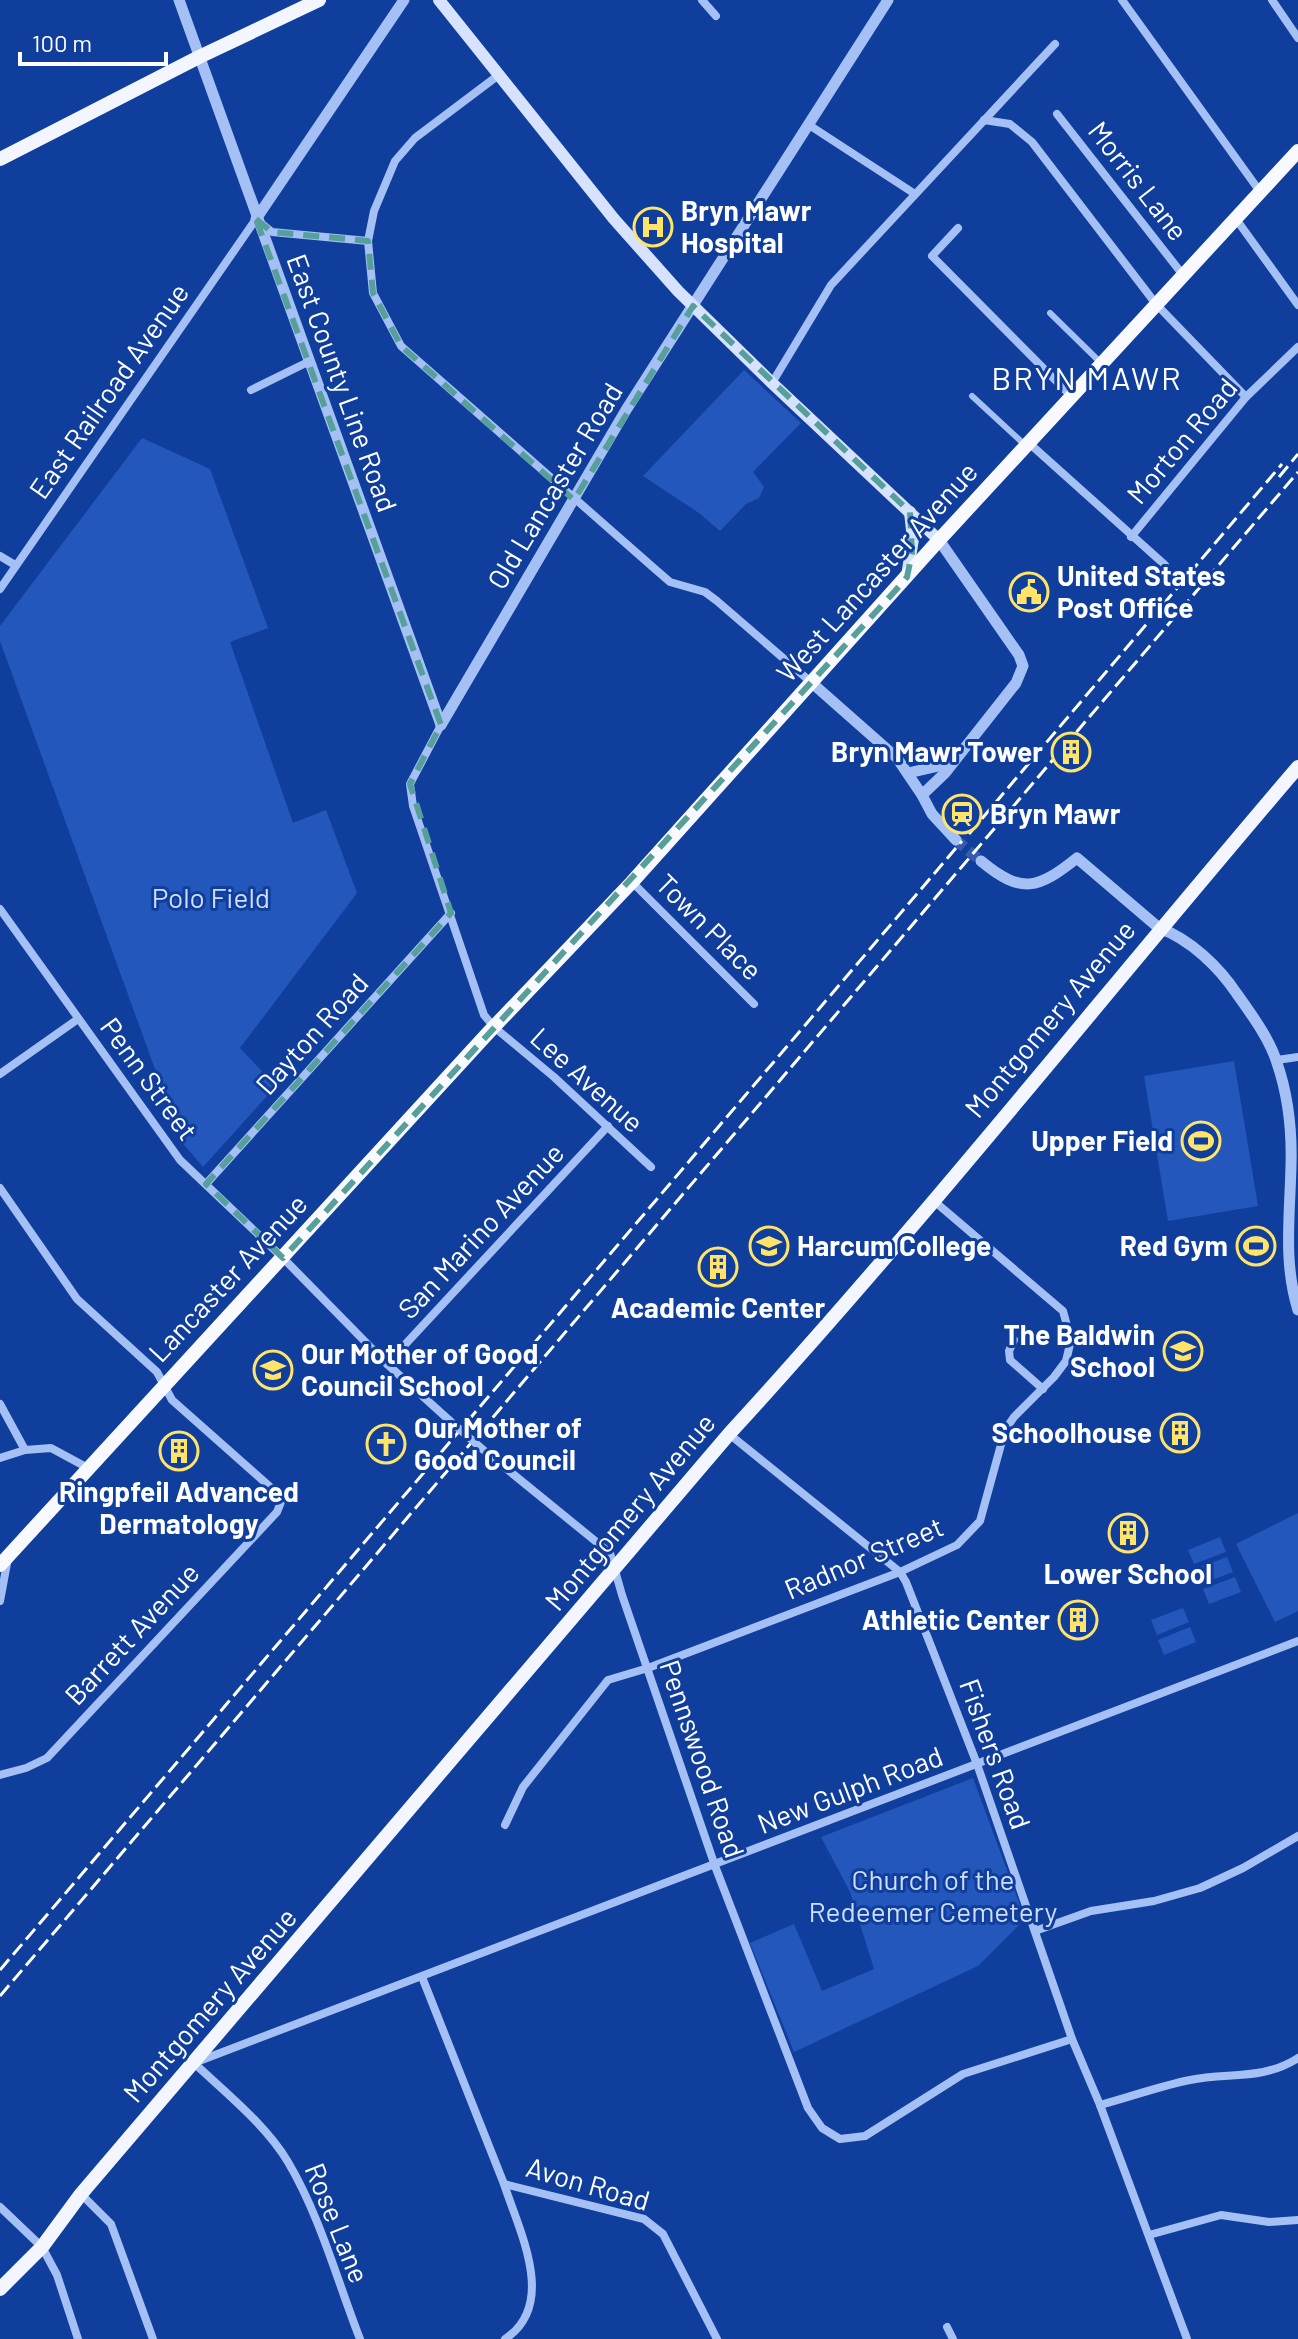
<svg xmlns="http://www.w3.org/2000/svg" width="1298" height="2339" font-family="Barlow,sans-serif">
<style>
.green{fill:#2357bc}
.lines{fill:none;stroke-linecap:round;stroke-linejoin:round}
.tertiary-tunnel{stroke:#345bac;stroke-width:11;stroke-dasharray:11 5.5;stroke-linecap:butt}
.pedestrian{stroke:#a5c0f5;stroke-width:6}
.minor{stroke:#a5c0f5;stroke-width:8}
.tertiary{stroke:#a5c0f5;stroke-width:11}
.secondary{stroke:#d6e2fe;stroke-width:12}
.primary{stroke:#f3f6ff;stroke-width:14}
.trunk{stroke:#f9faff;stroke-width:14}
.rail{stroke:#fff;stroke-width:3;stroke-dasharray:14 6;stroke-linecap:butt}
.minor-bridge{stroke:#a5c0f5;stroke-width:8}
.marked{fill:none;stroke:#579f9a;stroke-width:6;stroke-dasharray:16 10;stroke-linejoin:round}
.labels{text-anchor:middle;stroke-width:6;stroke-linejoin:round;paint-order:stroke}
.street-label{font-size:28px;fill:#fff;stroke:#103e9d}
.poi-label{font-size:28px;font-weight:bold;fill:#fff;stroke:#103e9d;text-anchor:start}
.park-label{font-size:28px;fill:#cedffe;stroke:#103e9d}
.quarter-label{font-size:32px;letter-spacing:2px;fill:#fff;stroke:#103e9d}
</style>
<rect width="100%" height="100%" fill="#103e9d"/>
<g class="green">
<polygon points="744,370 801,423 753,472 764,487 759,498 746,504 720,531 699,513 643,476"/>
<polygon points="142,438 210,469 268,628 230,642 293,823 326,810 357,893 240,1048 276,1086 203,1167 181,1141 0,641 0,626"/>
<polygon points="1234,1061 1258,1206 1168,1221 1144,1076"/>
<polygon points="1298,1513 1298,1611 1275,1622 1236,1544"/>
<polygon points="1220,1537 1226,1552 1194,1564 1188,1550"/>
<polygon points="1227,1557 1233,1572 1201,1584 1195,1569"/>
<polygon points="1235,1577 1241,1592 1209,1604 1203,1589"/>
<polygon points="1183,1608 1189,1622 1157,1635 1151,1620"/>
<polygon points="1190,1627 1196,1642 1164,1655 1158,1640"/>
<polygon points="973,1778 1025,1919 978,1966 794,2052 750,1943 794,1924 822,1991 874,1969 850,1892 821,1837"/>
</g>
<g class="lines">
<polyline class="tertiary-tunnel" points="956,840 981,861"/>
<g class="pedestrian">
<polyline points="1050,313 1101,363"/>
<polyline points="972,396 1025,445"/>
</g>
<g class="minor">
<polyline points="702,0 716,16"/>
<polyline points="1122,0 1261,193"/>
<polyline points="1272,0 1298,38"/>
<polyline points="500,74 415,138 395,161 374,211 368,241 373,293 401,346 655,569 670,582 705,592 717,601 812,683"/>
<polyline points="1057,114 1183,275"/>
<polyline points="984,120 1010,124 1032,142 1156,304 1246,397"/>
<polyline points="809,125 915,194"/>
<polyline points="1236,219 1298,305"/>
<polyline points="958,228 932,256 1071,396"/>
<polyline points="772,383 831,285 1055,44"/>
<polyline points="251,390 310,361"/>
<polyline points="1030,444 1165,565"/>
<polyline points="1131,537 1246,397 1298,347"/>
<polyline points="0,556 15,565"/>
<polyline points="0,589 256,219 272,232 368,241"/>
<polyline points="441,725 410,784 413,806 484,1015 494,1027 554,1077 651,1167"/>
<polyline points="632,882 754,1004"/>
<polyline points="0,909 180,1160 283,1258 387,1364 449,1420"/>
<polyline points="1277,1060 1298,1057"/>
<polyline points="0,1074 78,1019"/>
<polyline points="206,1184 451,913"/>
<polyline points="0,1188 77,1299 157,1372 172,1400 277,1493 281,1502 277,1512 47,1758 26,1768 0,1775"/>
<polyline points="1014,1340 1009,1351 1010,1360 1043,1389"/>
<polyline points="387,1364 608,1126"/>
<polyline points="0,1404 25,1450 51,1448 88,1468"/>
<polyline points="729,1434 900,1572 906,1582 977,1764 1072,2039 1100,2105 1187,2339"/>
<polyline points="481,1448 610,1553 622,1595 715,1866 808,2108 822,2128 840,2139 865,2136 963,2074 1072,2039"/>
<polyline points="0,1458 25,1450"/>
<polyline points="0,1601 8,1558"/>
<polyline points="505,1825 523,1787 608,1680 648,1668 900,1572 957,1545 980,1521 1005,1430 1014,1417 1054,1377 1066,1361 1071,1340 1063,1311 934,1201"/>
<polyline points="1035,1931 1091,1911 1154,1901 1200,1888 1243,1868 1298,1836"/>
<polyline points="422,1977 504,2184 644,2219 663,2234 717,2339"/>
<path d="M 1100,2105 C 1130,2097 1160,2086 1190,2080 C 1228,2072 1262,2081 1298,2058"/>
<path d="M 504,2184 C 519,2231 558,2304 505,2339"/>
<polyline points="81,2194 111,2224 153,2339"/>
<polyline points="0,2207 42,2247 57,2275 78,2339"/>
<polyline points="1149,2235 1221,2215 1269,2222 1298,2220"/>
<polyline points="947,2327 953,2339"/>
<path d="M 360,2339 C 337,2280 320,2216 288,2162 C 266,2125 225,2092 194,2063 L 1298,1641"/>
</g>
<g class="tertiary">
<polyline points="179,0 441,725"/>
<polyline points="256,219 404,0"/>
<polyline points="812,683 897,758 922,795 932,814 956,840"/>
<polyline points="441,725 626,410 888,0"/>
<polyline points="908,773 952,763"/>
<polyline points="922,795 945,773 1016,683 1023,666 1019,655 939,540"/>
<path d="M 981,861 C 1022,895 1038,889 1077,858 L 1159,928 C 1190,939 1219,967 1237,994 C 1251,1014 1270,1039 1277,1063 C 1288,1095 1292,1131 1291,1165 C 1290,1215 1283,1262 1298,1310"/>
</g>
<g class="secondary">
<polyline points="439,0 614,219 678,291 772,383 939,540"/>
<polyline points="907,576 913,539 910,512"/>
</g>
<g class="primary">
<polyline points="0,159 199,57 319,0"/>
<path d="M 0,2289 L 42,2247 L 81,2194 L 729,1434 C 926,1219 1108,989 1298,767"/>
</g>
<polyline class="trunk" points="0,1565 488,1033 632,882 939,540 1298,151"/>
<g class="rail">
<polyline points="1279,477 1298,454"/>
<polyline points="969,834 1282,464"/>
<polyline points="0,1970 962,841"/>
<polyline points="0,1996 1298,472"/>
</g>
<polyline class="minor-bridge" points="449,1420 481,1448"/>
</g>
<path class="marked" d="M 256,219 L 272,232 L 368,241 L 373,293 L 401,346 L 574,500 L 693,306 L 910,512 L 912,553 L 907,577 L 895,591 L 283,1258 L 206,1184 L 451,913 L 410,784 L 441,725 Z"/>
<defs>
<symbol id="hospital-ring" viewBox="-11 -11 22 22"><circle r="9.5" fill="#103e9d" stroke="#ffe469" stroke-width="1.5"/><path d="M-5-5h3v3.5h4V-5h3V5h-3V1.5h-4V5h-3Z" fill="#ffe469"/></symbol>
<symbol id="civic-ring" viewBox="-11 -11 22 22"><circle r="9.5" fill="#103e9d" stroke="#ffe469" stroke-width="1.5"/><path d="M-.6-6.5H3V-4.5H.6V-3L4-1V1h2V6H-6V1h2V-1L-.6-3ZM-1.2 2.5V6h2.4V2.5Z" fill="#ffe469"/></symbol>
<symbol id="building-ring" viewBox="-11 -11 22 22"><circle r="9.5" fill="#103e9d" stroke="#ffe469" stroke-width="1.5"/><path d="M-4-6H4V6H1V3H-1V6H-4ZM-2.5-4.3h1.7v1.8h-1.7ZM.8-4.3h1.7v1.8H.8ZM-2.5-1h1.7V.8h-1.7ZM.8-1h1.7V.8H.8Z" fill="#ffe469"/></symbol>
<symbol id="station-ring" viewBox="-11 -11 22 22"><circle r="9.5" fill="#103e9d" stroke="#ffe469" stroke-width="1.5"/><path d="M-3-6H3Q5-6 5-4V2Q5 4 3 4L4.5 6H3L1.5 4h-3L-3 6H-4.5L-3 4Q-5 4-5 2V-4Q-5-6-3-6ZM-3.5-4v3h7v-3ZM-3.5 1v1.5H-2V1ZM2 1v1.5H3.5V1Z" fill="#ffe469"/></symbol>
<symbol id="stadium-ring" viewBox="-11 -11 22 22"><circle r="9.5" fill="#103e9d" stroke="#ffe469" stroke-width="1.5"/><path d="M0-5a6.5 5 0 1 0 0 10a6.5 5 0 1 0 0-10ZM-3.5-1.8h7v3.6h-7Z" fill="#ffe469"/></symbol>
<symbol id="university-ring" viewBox="-11 -11 22 22"><circle r="9.5" fill="#103e9d" stroke="#ffe469" stroke-width="1.5"/><path d="M0-5L7-2L0 1L-7-2ZM-4 1L0 2.5L4 1V4Q0 6-4 4Z" fill="#ffe469"/></symbol>
<symbol id="school-ring" viewBox="-11 -11 22 22"><circle r="9.5" fill="#103e9d" stroke="#ffe469" stroke-width="1.5"/><path d="M0-5L7-2L0 1L-7-2ZM-4 1L0 2.5L4 1V4Q0 6-4 4Z" fill="#ffe469"/></symbol>
<symbol id="church-ring" viewBox="-11 -11 22 22"><circle r="9.5" fill="#103e9d" stroke="#ffe469" stroke-width="1.5"/><path d="M-1.2-6h2.4v3.5h3.3v2.4h-3.3V6h-2.4V-.1h-3.3v-2.4h3.3Z" fill="#ffe469"/></symbol>
</defs>
<g fill-rule="evenodd">
<use href="#hospital-ring" x="631" y="205" width="44" height="44"/>
<use href="#civic-ring" x="1007" y="570" width="44" height="44"/>
<use href="#building-ring" x="1049" y="730" width="44" height="44"/>
<use href="#station-ring" x="940" y="792" width="44" height="44"/>
<use href="#stadium-ring" x="1179" y="1119" width="44" height="44"/>
<use href="#university-ring" x="747" y="1224" width="44" height="44"/>
<use href="#stadium-ring" x="1234" y="1224" width="44" height="44"/>
<use href="#building-ring" x="696" y="1245" width="44" height="44"/>
<use href="#school-ring" x="1161" y="1329" width="44" height="44"/>
<use href="#school-ring" x="251" y="1348" width="44" height="44"/>
<use href="#building-ring" x="1158" y="1411" width="44" height="44"/>
<use href="#church-ring" x="364" y="1422" width="44" height="44"/>
<use href="#building-ring" x="157" y="1429" width="44" height="44"/>
<use href="#building-ring" x="1106" y="1511" width="44" height="44"/>
<use href="#building-ring" x="1056" y="1598" width="44" height="44"/>
</g>
<g class="labels">
<g class="street-label">
<text transform="translate(1138 181) rotate(52)" y="10">Morris Lane</text>
<text transform="translate(342 383) rotate(70)" y="10">East County Line Road</text>
<text transform="translate(109 391) rotate(-55)" y="10">East Railroad Avenue</text>
<text transform="translate(1182 441) rotate(-50)" y="10">Morton Road</text>
<text transform="translate(555 486) rotate(-59)" y="10">Old Lancaster Road</text>
<text transform="translate(877 572) rotate(-48)" y="10">West Lancaster Avenue</text>
<text transform="translate(709 927) rotate(45)" y="10">Town Place</text>
<text transform="translate(1050 1019) rotate(-50)" y="10">Montgomery Avenue</text>
<text transform="translate(312 1034) rotate(-48)" y="10">Dayton Road</text>
<text transform="translate(149 1079) rotate(54)" y="10">Penn Street</text>
<text transform="translate(587 1080) rotate(42)" y="10">Lee Avenue</text>
<text transform="translate(481 1231) rotate(-47)" y="10">San Marino Avenue</text>
<text transform="translate(228 1278) rotate(-47)" y="10">Lancaster Avenue</text>
<text transform="translate(630 1512) rotate(-50)" y="10">Montgomery Avenue</text>
<text transform="translate(864 1558) rotate(-23)" y="10">Radnor Street</text>
<text transform="translate(132 1634) rotate(-47)" y="10">Barrett Avenue</text>
<text transform="translate(995 1754) rotate(70)" y="10">Fishers Road</text>
<text transform="translate(702 1759) rotate(71)" y="10">Pennswood Road</text>
<text transform="translate(850 1790) rotate(-21)" y="10">New Gulph Road</text>
<text transform="translate(210 2005) rotate(-49)" y="10">Montgomery Avenue</text>
<text transform="translate(588 2184) rotate(16)" y="10">Avon Road</text>
<text transform="translate(337 2223) rotate(68)" y="10">Rose Lane</text>
</g>
<g class="poi-label">
<text x="681" y="221">Bryn Mawr<tspan x="681" dy="32">Hospital</tspan></text>
<text x="1057" y="586">United States<tspan x="1057" dy="32">Post Office</tspan></text>
<text x="1043" y="762" text-anchor="end">Bryn Mawr Tower</text>
<text x="990" y="824">Bryn Mawr</text>
<text x="1173" y="1151" text-anchor="end">Upper Field</text>
<text x="797" y="1256">Harcum College</text>
<text x="1228" y="1256" text-anchor="end">Red Gym</text>
<text x="718" y="1318" text-anchor="middle">Academic Center</text>
<text x="1155" y="1345" text-anchor="end">The Baldwin<tspan x="1155" dy="32">School</tspan></text>
<text x="301" y="1364">Our Mother of Good<tspan x="301" dy="32">Council School</tspan></text>
<text x="414" y="1438">Our Mother of<tspan x="414" dy="32">Good Council</tspan></text>
<text x="1152" y="1443" text-anchor="end">Schoolhouse</text>
<text x="179" y="1502" text-anchor="middle">Ringpfeil Advanced<tspan x="179" dy="32">Dermatology</tspan></text>
<text x="1128" y="1584" text-anchor="middle">Lower School</text>
<text x="1050" y="1630" text-anchor="end">Athletic Center</text>
</g>
<g class="park-label">
<text x="211" y="908">Polo Field</text>
<text x="933" y="1890">Church of the<tspan x="933" dy="32">Redeemer Cemetery</tspan></text>
</g>
<g class="quarter-label">
<text x="1087" y="390">BRYN MAWR</text>
</g>
</g>
<path d="M20 52v12h146v-12" fill="none" stroke="#ffffff" stroke-width="4"/>
<text x="32" y="52" font-size="24" fill="#ffffff" stroke="#103e9d" stroke-width="6" paint-order="stroke">100 m</text>
</svg>
